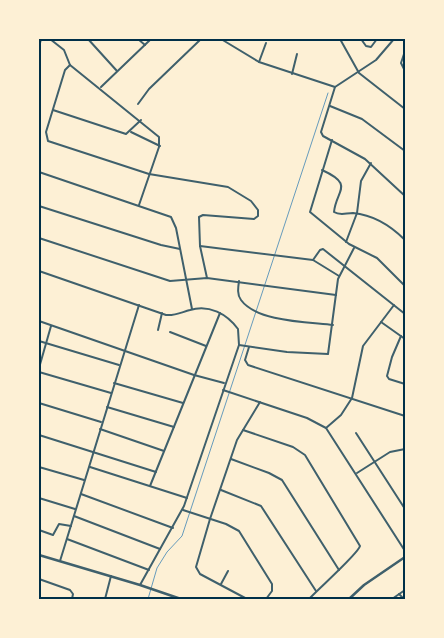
<svg xmlns="http://www.w3.org/2000/svg" width="444" height="638" font-family="'Nunito Sans',sans-serif">
<style>
.lines{fill:none;stroke-linecap:round;stroke-linejoin:round}
.stream{stroke:#669bbc;stroke-width:1}
.minor{stroke:#3f606c;stroke-width:2}
.tertiary{stroke:#3f606c;stroke-width:2.5}
.neatline{fill:none;stroke:#003049;stroke-width:2}
</style>
<rect width="100%" height="100%" fill="#fdf0d5"/>
<g class="lines">
<polyline class="stream" points="148,599 157,568 167,552 182,536 328,93"/>
<g class="minor">
<polyline points="50,39 64,50 70,65"/>
<polyline points="88,39 117,71"/>
<polyline points="138,39 145,45"/>
<polyline points="221,39 259,62 335,87"/>
<polyline points="340,39 359,73 405,109"/>
<polyline points="361,39 366,46 371,47 377,39"/>
<polyline points="394,39 376,60 335,87 321,132 323,136 365,159 405,196"/>
<polyline points="39,47 41,39"/>
<polyline points="405,51 401,63 405,71"/>
<polyline points="259,62 266,43"/>
<polyline points="70,65 65,70 46,132 48,141 149,174 228,187 251,201 258,210 258,216 254,219 203,215 199,217 200,246 207,278"/>
<polyline points="70,65 159,137 159,147 139,205"/>
<polyline points="292,74 297,54"/>
<polyline points="101,87 151,39"/>
<polyline points="138,104 149,89 201,39"/>
<polyline points="330,106 362,119 405,151"/>
<polyline points="53,110 126,134 141,120"/>
<polyline points="131,132 160,146"/>
<polyline points="332,140 310,212 349,244 377,258 405,286"/>
<path d="M 322,170 C 355,185 336,190 334,212 C 340,216 346,213 353,213 C 374,215 391,226 405,240"/>
<polyline points="39,172 171,217 176,228 192,309"/>
<polyline points="39,206 161,245 180,249"/>
<polyline points="39,238 170,281 207,278 336,295"/>
<polyline points="346,242 357,213 361,181 371,163"/>
<polyline points="200,246 313,260 339,276"/>
<polyline points="313,260 320,250 323,249 405,314"/>
<path d="M 39,271 L 166,315 C 175,316 182,312 190,310 C 209,304 227,314 238,329 L 239,345 L 184,506 L 140,585"/>
<path d="M 239,281 C 238,288 237,295 241,300 C 257,322 308,322 333,325"/>
<polyline points="39,321 194,375 224,383"/>
<polyline points="381,322 405,339"/>
<polyline points="158,330 162,313"/>
<polyline points="170,332 206,346"/>
<polyline points="401,336 392,357 387,376 389,379 405,384"/>
<polyline points="39,341 119,365"/>
<polyline points="239,345 287,352 328,354 338,279 354,248"/>
<polyline points="249,347 245,360 248,365 405,416"/>
<polyline points="39,368 51,326"/>
<polyline points="39,372 111,393"/>
<polyline points="114,383 183,403"/>
<polyline points="223,390 307,418 326,428 405,551"/>
<polyline points="39,403 101,422"/>
<polyline points="107,407 174,427"/>
<polyline points="326,428 341,415 352,398 363,346 394,305"/>
<polyline points="100,429 164,451"/>
<path d="M 243,430 L 293,447 L 305,455 L 360,546 C 358,554 318,589 309,599"/>
<polyline points="356,433 405,509"/>
<polyline points="39,435 156,472"/>
<polyline points="231,459 269,473 282,480 339,570"/>
<polyline points="39,467 84,480"/>
<polyline points="90,467 187,498"/>
<polyline points="357,473 390,452 405,449"/>
<polyline points="150,486 220,313"/>
<polyline points="221,490 261,506 316,591"/>
<polyline points="81,494 173,528"/>
<polyline points="39,498 75,509"/>
<polyline points="183,510 226,524 239,531 272,584 272,591 266,599"/>
<polyline points="74,516 160,549"/>
<polyline points="39,530 53,535 59,524 71,526"/>
<polyline points="67,539 149,570"/>
<polyline points="60,561 139,305"/>
<polyline points="39,579 70,590 73,594 72,599"/>
<polyline points="221,584 228,571"/>
<polyline points="399,594 404,599"/>
<polyline points="105,599 111,576"/>
<polyline points="247,599 200,574 196,567 210,519 237,440 260,402"/>
<polyline points="392,599 405,590"/>
</g>
<g class="tertiary">
<polyline points="39,555 140,585 181,599"/>
<polyline points="349,599 364,585 405,557"/>
</g>
</g>
<rect width="444" height="638" fill="none" stroke="#fdf0d5" stroke-width="80"/>
<rect x="40" y="40" width="364" height="558" class="neatline"/>
</svg>
